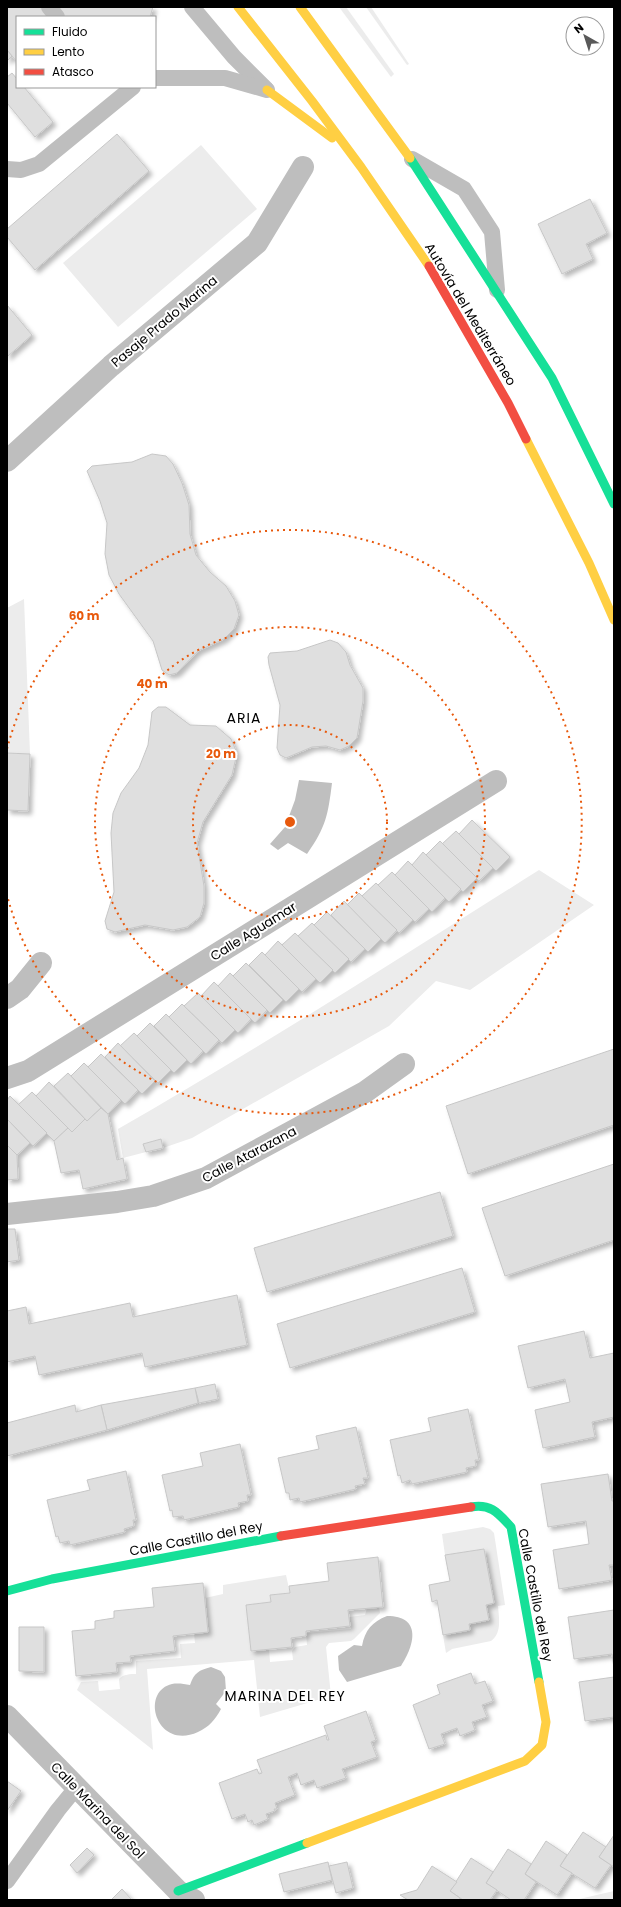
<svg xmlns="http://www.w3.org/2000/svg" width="621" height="1907" font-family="Poppins,sans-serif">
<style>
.green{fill:#ececec}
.water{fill:#bfbfbf}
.building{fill:#dfdfdf;stroke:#c7c7c7;filter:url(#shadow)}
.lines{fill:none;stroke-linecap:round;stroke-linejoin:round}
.lane{stroke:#bebebe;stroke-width:16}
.street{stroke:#bebebe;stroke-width:22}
.fast{stroke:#16e098;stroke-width:9}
.slow{stroke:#ffcf43;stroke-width:9}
.jam{stroke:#f24e42;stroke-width:9}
.ring{fill:none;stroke:#e8590c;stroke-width:2;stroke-dasharray:2 4}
.labels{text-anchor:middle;stroke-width:4;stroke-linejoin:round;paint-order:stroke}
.street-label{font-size:13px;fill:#000;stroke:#fff}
.neighbourhood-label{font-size:14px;letter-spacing:1px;fill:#000;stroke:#fff}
.centre{fill:#e8590c;stroke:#fff;stroke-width:2}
.ring-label{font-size:12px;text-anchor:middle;font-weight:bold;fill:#e8590c;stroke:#fff;stroke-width:4;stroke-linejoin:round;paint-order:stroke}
</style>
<defs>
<filter id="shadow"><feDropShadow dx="3.5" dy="3.5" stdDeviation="2" flood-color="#0004"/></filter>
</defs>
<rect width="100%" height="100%" fill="#fff"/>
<g class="green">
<polygon points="339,7 346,7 394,74 391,77"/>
<polygon points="366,7 371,7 409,64 407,65"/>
<polygon points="201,145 257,209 118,327 63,263"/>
<polygon points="24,599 30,754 7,753 7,608"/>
<path d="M 539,870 L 594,905 L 470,990 L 436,981 L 389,1026 L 192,1138 L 163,1148 L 160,1139 L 144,1144 L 146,1152 L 123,1158 L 118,1129 C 261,1047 400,958 539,870 Z"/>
<path d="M 483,1527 L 490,1529 L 494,1533 L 505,1605 L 498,1606 C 499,1619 502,1633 491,1641 L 452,1649 L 446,1653 L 443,1635 L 469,1624 L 489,1620 L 486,1605 L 494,1603 L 484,1549 L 445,1555 L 442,1534 Z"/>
<path d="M 286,1575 L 290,1593 L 270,1595 L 271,1602 L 246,1605 L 251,1651 L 269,1649 L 270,1662 L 293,1660 L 292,1651 L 295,1647 L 307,1645 L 306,1633 L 351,1629 L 349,1617 L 365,1615 L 367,1608 L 379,1607 L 380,1613 L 354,1639 L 351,1641 L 329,1643 L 326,1647 L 331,1696 L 260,1717 L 254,1660 L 147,1669 L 153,1750 L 77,1690 L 81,1682 L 98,1681 L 99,1691 L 120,1689 L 119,1679 C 124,1674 130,1674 136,1674 L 136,1661 L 181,1658 L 180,1644 L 195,1643 L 194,1633 L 208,1632 L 205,1598 L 223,1594 L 223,1585 Z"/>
<polygon points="614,1891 614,1900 575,1900"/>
</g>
<g class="water">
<path d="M 299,780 L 332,783 C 328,815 326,827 307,854 L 288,843 L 278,850 L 270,844 L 285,827 L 295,800 Z"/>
<path d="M 387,1616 C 422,1616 415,1645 401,1666 L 347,1682 L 339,1670 L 338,1656 L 354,1645 L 362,1646 C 365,1630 372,1622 387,1616 Z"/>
<path d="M 211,1667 L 221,1671 L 225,1677 L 226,1691 L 216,1704 L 221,1709 C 215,1720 209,1727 198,1732 C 157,1751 139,1692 172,1684 C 178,1683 184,1684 190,1685 C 194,1673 199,1670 211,1667 Z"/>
</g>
<g class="building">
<polygon points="7,7 153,7 150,17 17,17 17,62 7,50"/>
<polygon points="7,50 12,56 7,61"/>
<polygon points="12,73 17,79 17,87 24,87 53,122 35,137 7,103 7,77"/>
<polygon points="117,134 149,171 35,270 7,237 7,229"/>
<polygon points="590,199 607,233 586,244 593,259 562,274 538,224"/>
<polygon points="7,305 32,335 7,357"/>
<polygon points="152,454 166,456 173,464 182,483 189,505 190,534 196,555 210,572 226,586 235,601 239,615 234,629 224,639 198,651 177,673 169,675 162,670 153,641 119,594 109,575 105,554 107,523 100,501 87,471 92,466 132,462"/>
<polygon points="330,640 338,643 346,652 350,665 363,688 363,701 357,738 349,746 340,750 326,746 312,747 286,758 280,755 277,748 280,705 269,665 268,657 270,653 297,651"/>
<polygon points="158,707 166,707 190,725 216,726 231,739 237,753 232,775 203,822 197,843 204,886 204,903 200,917 187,927 173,930 145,925 115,932 107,929 105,921 114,892 111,833 113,813 121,793 139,768 148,745 152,712"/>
<polygon points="7,753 30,754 28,811 7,810"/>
<polygon points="472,820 510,857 496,871 459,834"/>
<polygon points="456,831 493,868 479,881 442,844"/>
<polygon points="440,841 477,878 463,892 426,855"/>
<polygon points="423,852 461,889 449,902 412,865"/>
<polygon points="408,861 445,898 432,912 395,875"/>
<polygon points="392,872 429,909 415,922 378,885"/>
<polygon points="376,883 413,920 399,933 362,896"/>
<polygon points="359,893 397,930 385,943 347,905"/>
<polygon points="344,901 381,939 368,952 331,915"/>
<polygon points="327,912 365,949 351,962 314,925"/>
<polygon points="312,923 349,959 335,973 298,936"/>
<polygon points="295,933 333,970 320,983 282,945"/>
<polygon points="278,941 316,979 302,992 265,955"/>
<polygon points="262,952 299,989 286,1002 249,965"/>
<polygon points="246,963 283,1000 270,1013 233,976"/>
<polygon points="230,973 267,1010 255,1023 218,986"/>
<polygon points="214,982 251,1019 238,1033 201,996"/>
<polygon points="198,993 235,1030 222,1043 184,1006"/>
<polygon points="182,1004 219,1040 206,1054 169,1017"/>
<polygon points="166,1014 203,1051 191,1064 154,1026"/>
<polygon points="150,1023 187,1060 174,1073 137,1036"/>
<polygon points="134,1033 171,1070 158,1083 120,1046"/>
<polygon points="118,1043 155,1081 142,1094 105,1057"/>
<polygon points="614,1049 614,1125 468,1174 446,1106"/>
<polygon points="101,1054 138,1090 125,1104 88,1067"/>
<polygon points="84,1063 121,1100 108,1114 71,1076"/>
<polygon points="68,1073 101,1108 87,1121 54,1086"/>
<polygon points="49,1082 85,1119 72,1132 36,1096"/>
<polygon points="32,1092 68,1128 54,1141 18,1105"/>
<polygon points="10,1096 47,1133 33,1146 7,1119 7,1100"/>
<polygon points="101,1108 108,1114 117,1160 123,1158 127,1179 83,1189 79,1170 61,1173 54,1141 68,1128 72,1132 85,1119 87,1121"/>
<polygon points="7,1119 30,1143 17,1155 7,1145"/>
<polygon points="161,1139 163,1148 146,1152 143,1144"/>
<polygon points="7,1145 17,1155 18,1179 7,1180"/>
<polygon points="614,1164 614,1240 505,1276 482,1208"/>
<polygon points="440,1192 453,1236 267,1292 254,1248"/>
<polygon points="7,1229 15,1229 19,1260 7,1262"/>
<polygon points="462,1268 475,1312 290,1368 277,1324"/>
<polygon points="237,1295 247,1345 145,1367 142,1353 39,1375 35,1356 7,1362 7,1311 26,1307 29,1324 130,1303 133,1317"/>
<polygon points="584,1331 590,1358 614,1353 614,1417 592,1422 595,1437 543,1448 535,1410 570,1402 565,1379 528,1388 518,1346"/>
<polygon points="215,1384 218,1399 199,1403 195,1388"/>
<polygon points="195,1388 198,1403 107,1430 101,1405"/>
<polygon points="75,1405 76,1412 101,1405 107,1430 7,1456 7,1423"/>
<polygon points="468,1409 479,1460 475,1460 476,1466 466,1468 467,1472 412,1484 410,1480 402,1483 400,1475 398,1476 390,1440 431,1431 428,1418"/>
<polygon points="356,1427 368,1478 363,1478 365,1484 355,1486 356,1489 300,1502 299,1498 290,1500 289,1493 286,1493 278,1458 319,1449 316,1436"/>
<polygon points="240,1444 251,1495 247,1495 248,1501 238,1503 239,1507 184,1520 183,1516 173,1517 172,1510 170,1511 162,1475 203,1466 200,1453"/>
<polygon points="126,1471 136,1520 133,1520 134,1526 124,1529 125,1532 70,1545 69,1541 60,1543 58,1536 56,1537 47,1500 90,1490 87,1480"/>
<polygon points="608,1474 612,1501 614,1501 614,1565 609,1565 612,1580 559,1589 553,1550 589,1544 586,1521 548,1527 541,1484"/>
<polygon points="484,1549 494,1603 486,1605 489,1620 469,1624 470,1630 443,1635 437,1600 432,1602 429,1585 450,1581 445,1555"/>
<polygon points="378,1557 383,1607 348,1610 350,1626 306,1631 306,1636 291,1638 292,1647 251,1651 246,1605 271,1602 270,1595 290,1593 289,1586 329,1581 327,1563"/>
<polygon points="203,1583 208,1632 173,1636 175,1651 130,1656 131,1662 116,1663 117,1672 76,1676 72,1631 95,1629 95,1621 114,1618 114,1611 154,1607 152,1588"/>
<polygon points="614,1610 614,1668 612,1654 574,1659 568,1617"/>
<polygon points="19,1627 44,1627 44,1672 19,1671"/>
<polygon points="471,1673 475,1684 485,1681 493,1701 482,1705 487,1717 472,1722 475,1730 460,1736 457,1728 441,1734 445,1744 429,1749 413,1705 440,1694 437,1685"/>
<polygon points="614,1677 614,1717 585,1721 579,1682"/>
<polygon points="366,1711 376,1740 371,1742 377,1757 342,1769 346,1778 317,1788 314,1780 301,1785 297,1773 288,1777 295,1795 275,1803 277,1809 274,1809 275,1811 266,1814 268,1819 254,1825 252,1820 248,1822 245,1814 232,1819 219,1783 257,1769 259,1774 262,1773 257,1760 326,1735 327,1740 329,1740 324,1726"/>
<polygon points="7,1781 21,1791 7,1811"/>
<polygon points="583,1832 606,1847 599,1857 611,1865 595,1888 560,1866"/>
<polygon points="614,1835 614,1867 599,1857"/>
<polygon points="546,1841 567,1855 560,1866 572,1873 557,1895 525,1874"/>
<polygon points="87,1848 94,1855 77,1873 70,1865"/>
<polygon points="508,1849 531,1864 525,1874 536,1882 524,1900 511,1900 486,1883"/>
<polygon points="471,1858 493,1872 486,1883 497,1890 490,1900 463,1900 450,1891"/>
<polygon points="328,1862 332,1880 284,1892 279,1874"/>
<polygon points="347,1862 353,1888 336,1893 329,1866"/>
<polygon points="432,1866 457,1882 450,1891 460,1898 459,1900 408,1900 400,1895 417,1890"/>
<polygon points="122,1889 132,1900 111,1900"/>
</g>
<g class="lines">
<g class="lane">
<polyline points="49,7 57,17"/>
<polyline points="192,7 234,57 266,89"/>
<polyline points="155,78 225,78 267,90"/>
<polyline points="412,159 464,189 492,232 497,290"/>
<polyline points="7,169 21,170 39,164 133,87"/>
<polyline points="7,1881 58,1810 76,1788"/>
</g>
<g class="street">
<polyline points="7,461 111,366 257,243 303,167"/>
<polyline points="7,998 20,989 41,963"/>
<polyline points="7,1078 28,1071 496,781"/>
<polyline points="7,1214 117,1202 153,1196 206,1178 365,1092 404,1064"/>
<polyline points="7,1716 178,1891 194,1900"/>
</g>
<g class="fast">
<polyline points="410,158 552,378 614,504"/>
<path d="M 471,1507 C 491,1503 499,1514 511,1527 L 539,1682"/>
<polyline points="7,1591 52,1579 281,1536"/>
<polyline points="178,1891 307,1843"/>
</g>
<g class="slow">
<polyline points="238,7 312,101 361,167 429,266"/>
<polyline points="300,7 410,158"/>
<polyline points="267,90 332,138"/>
<polyline points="526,439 589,563 614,620"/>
<polyline points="307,1843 525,1761 542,1745 546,1722 539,1682"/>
</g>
<g class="jam">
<polyline points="429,266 508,403 526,439"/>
<polyline points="281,1536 471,1507"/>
</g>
</g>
<g class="ring">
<circle cx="290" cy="822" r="97"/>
<circle cx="290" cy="822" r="195"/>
<path d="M7 749A292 292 0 1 1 7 895"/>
</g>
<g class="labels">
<g class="street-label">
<text transform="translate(471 314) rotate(59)" y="5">Autovía del Mediterráneo</text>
<text transform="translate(164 321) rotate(-40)" y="5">Pasaje Prado Marina</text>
<text transform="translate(253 931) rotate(-32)" y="5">Calle Aguamar</text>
<text transform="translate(249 1154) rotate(-28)" y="5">Calle Atarazana</text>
<text transform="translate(196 1538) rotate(-11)" y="5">Calle Castillo del Rey</text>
<text transform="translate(536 1595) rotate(79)" y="5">Calle Castillo del Rey</text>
<text transform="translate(98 1810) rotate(46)" y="5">Calle Marina del Sol</text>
</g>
<g class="neighbourhood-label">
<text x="244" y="723">ARIA</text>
<text x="285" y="1701">MARINA DEL REY</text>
</g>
</g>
<circle cx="290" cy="822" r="6" class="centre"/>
<g class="ring-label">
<text x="84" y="620">60 m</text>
<text x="152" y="688">40 m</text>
<text x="221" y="758">20 m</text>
</g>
<rect width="621" height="1907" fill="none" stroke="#000000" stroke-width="16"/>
<rect x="16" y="16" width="140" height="72" fill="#ffffff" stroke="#999999"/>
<rect x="24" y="29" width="20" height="6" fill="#16e098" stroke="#999999"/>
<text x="52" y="36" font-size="12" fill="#000000">Fluido</text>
<rect x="24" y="49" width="20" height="6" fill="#ffcf43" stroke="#999999"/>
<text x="52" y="56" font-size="12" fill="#000000">Lento</text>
<rect x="24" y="69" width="20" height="6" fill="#f24e42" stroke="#999999"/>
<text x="52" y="76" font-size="12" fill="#000000">Atasco</text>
<g transform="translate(585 36) rotate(321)"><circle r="19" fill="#ffffff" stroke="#999999"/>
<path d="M0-3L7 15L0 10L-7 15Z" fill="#595959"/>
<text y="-6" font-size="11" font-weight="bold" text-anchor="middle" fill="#000000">N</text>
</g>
</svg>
